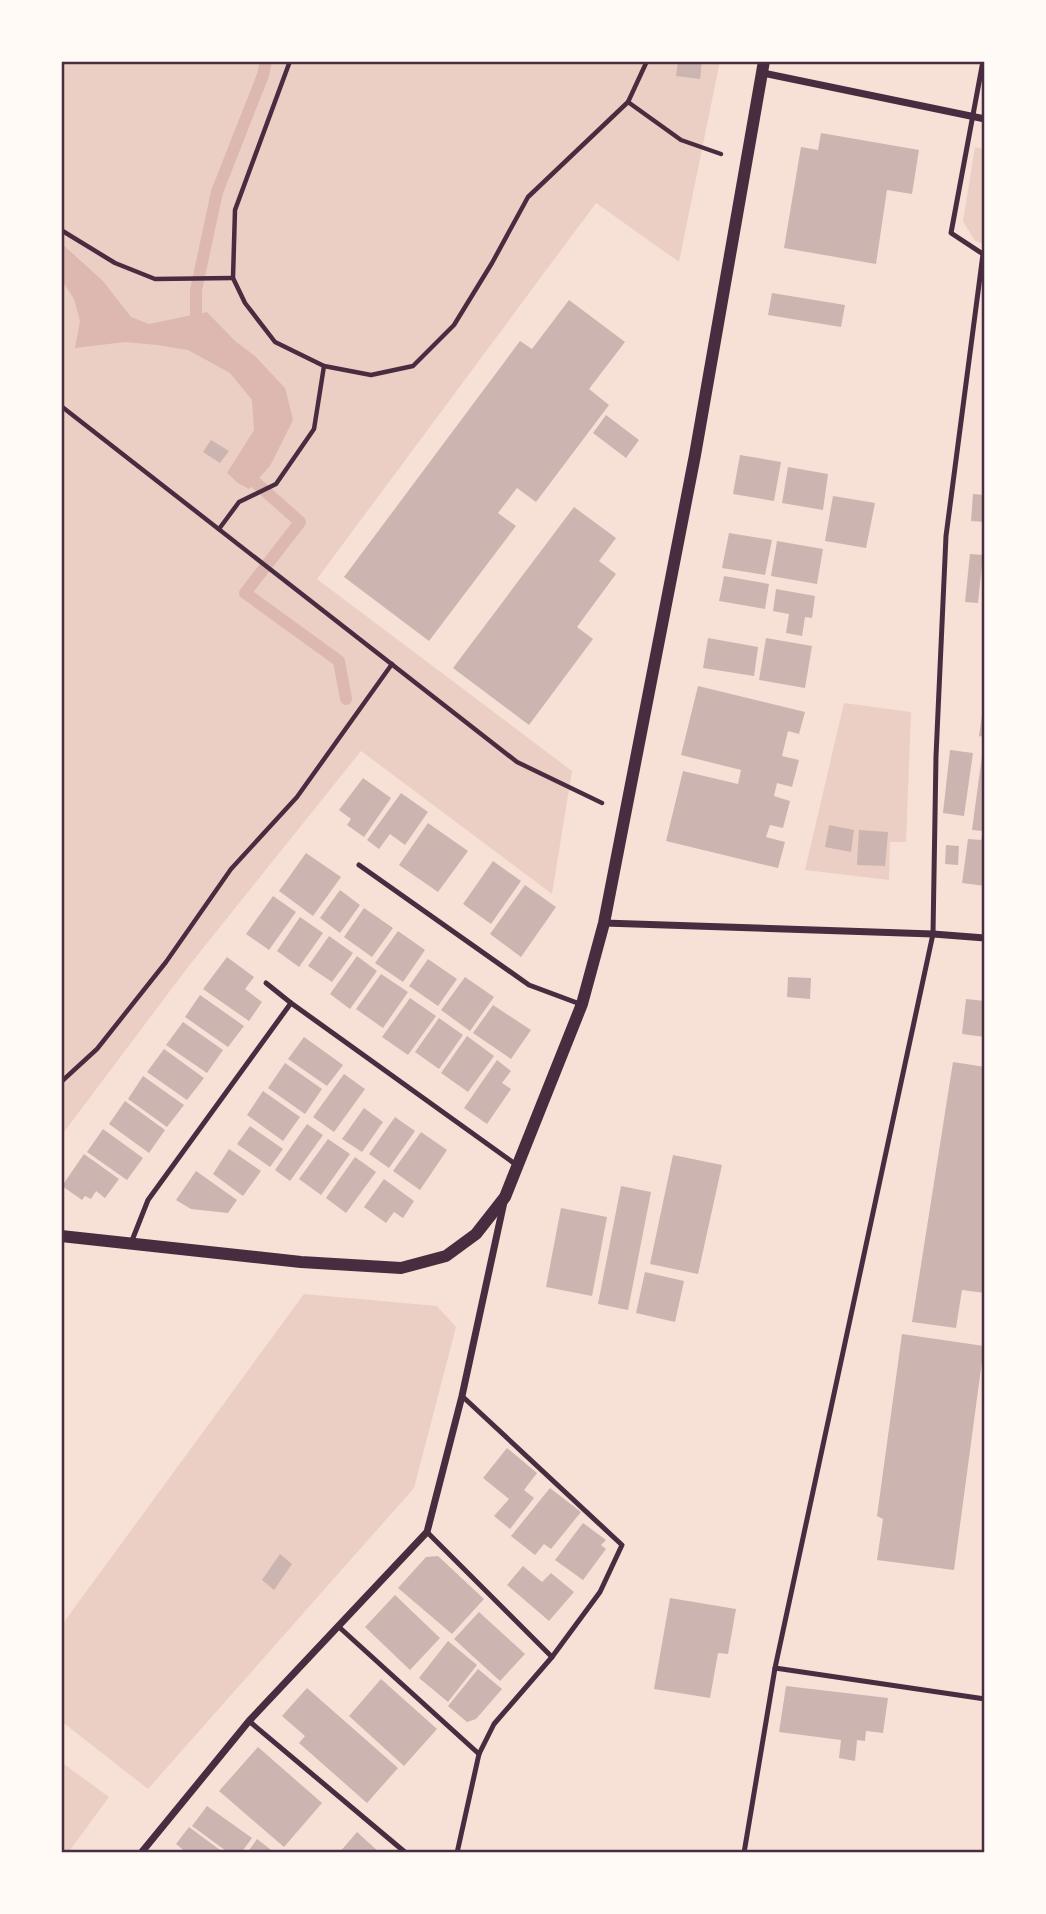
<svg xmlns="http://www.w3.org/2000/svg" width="1046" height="1914" font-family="Helvetica,sans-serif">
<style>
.green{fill:#ebcfc5}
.water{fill:#dcb8b0}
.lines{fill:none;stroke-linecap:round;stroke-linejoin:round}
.stream{stroke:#dcb8b0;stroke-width:12}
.building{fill:#ccb4b1}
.path{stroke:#4a2c40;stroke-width:4.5}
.service{stroke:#4a2c40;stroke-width:5}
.minor{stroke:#4a2c40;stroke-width:7}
.tertiary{stroke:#4a2c40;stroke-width:12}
.neatline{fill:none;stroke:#4a2c40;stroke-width:2.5}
</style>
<rect width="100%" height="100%" fill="#f7e1d7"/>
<g class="green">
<polygon points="61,61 720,61 679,262 596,203 317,579 572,771 552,894 361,751 188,967 61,1136"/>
<polygon points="975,147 985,149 985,244 975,241 963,221"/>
<polygon points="844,703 911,712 906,842 890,842 889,880 805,870"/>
<polygon points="304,1294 437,1306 456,1327 414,1488 148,1789 61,1721 61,1626"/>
<polygon points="61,1762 109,1797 68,1853 61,1853"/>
</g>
<polygon class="water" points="61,243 103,281 131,317 149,324 207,312 235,341 255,356 285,388 293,420 270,466 249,489 238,483 227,473 254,430 252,400 230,373 188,350 157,345 125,342 75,348 80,321 74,299 61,279"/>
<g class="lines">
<g class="stream">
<polyline points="196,314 196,290 217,192 263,75 266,61"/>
<polyline points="255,482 300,522 245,593 339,661 346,699"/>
</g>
</g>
<g class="building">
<polygon points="678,61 702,61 700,79 676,76"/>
<polygon points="821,133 919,150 912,194 887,190 876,264 784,248 801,147 818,150"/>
<polygon points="772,293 845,305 841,327 768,315"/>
<polygon points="569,300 625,342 589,389 609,405 536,502 517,488 498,513 516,526 429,641 344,577 520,341 532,349"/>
<polygon points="606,415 639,440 626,458 593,433"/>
<polygon points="211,440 229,451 220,463 203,452"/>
<polygon points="740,455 781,462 774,501 733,494"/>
<polygon points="788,467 828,474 823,510 782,503"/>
<polygon points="973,494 985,495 985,522 971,521"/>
<polygon points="833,496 875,503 866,548 825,541"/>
<polygon points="574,507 616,538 599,561 616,574 577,627 593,639 529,725 453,668"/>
<polygon points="729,533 772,540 765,575 722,568"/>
<polygon points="777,541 823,549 817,584 771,576"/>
<polygon points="970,554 983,555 978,603 965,602"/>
<polygon points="724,576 769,584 765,609 719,601"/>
<polygon points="776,589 815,596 812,618 805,617 802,636 786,633 789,614 773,611"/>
<polygon points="708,638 758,647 754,676 703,668"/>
<polygon points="766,638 812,646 805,688 759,680"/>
<polygon points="698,686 805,712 799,734 788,731 782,756 799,760 792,787 777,783 774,796 790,801 783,828 770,825 766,837 785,842 778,868 666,841 683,771 738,784 741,770 681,755"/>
<polygon points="983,708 985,708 985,737 979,736"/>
<polygon points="983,748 985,748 985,886 962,883 968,839 981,840 983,831 972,830"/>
<polygon points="950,750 973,753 964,816 943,813"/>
<polygon points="363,778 391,798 364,837 347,825 351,819 339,810"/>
<polygon points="401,793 428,812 405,845 390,834 379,849 367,840"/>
<polygon points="428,823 468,851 438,892 399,865"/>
<polygon points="829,825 854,830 851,852 825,847"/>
<polygon points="859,830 888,832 885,866 857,865"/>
<polygon points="946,845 959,846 958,865 945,864"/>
<polygon points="306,853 341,877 313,916 279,891"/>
<polygon points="493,861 521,881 491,924 463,904"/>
<polygon points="525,885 556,907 521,957 490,934"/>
<polygon points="340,890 360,905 340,933 320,918"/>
<polygon points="273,896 296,912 269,950 246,934"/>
<polygon points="364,908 393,928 372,957 344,937"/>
<polygon points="300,917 323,933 299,967 277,951"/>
<polygon points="398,931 425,950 403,982 375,963"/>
<polygon points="329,936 353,953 332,982 308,966"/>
<polygon points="357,956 377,971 350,1009 330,994"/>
<polygon points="227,957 254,977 245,989 262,1002 249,1021 203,989"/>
<polygon points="428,959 457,979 438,1006 409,986"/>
<polygon points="381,974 408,992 383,1028 356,1009"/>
<polygon points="465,977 494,997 470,1031 441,1010"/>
<polygon points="788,977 811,978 810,999 787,997"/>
<polygon points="200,995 244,1026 228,1047 185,1017"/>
<polygon points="410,998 436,1016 408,1055 382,1037"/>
<polygon points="966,999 985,1001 985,1037 962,1034"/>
<polygon points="493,1005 531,1030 511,1059 473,1033"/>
<polygon points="439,1018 463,1035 439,1069 415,1052"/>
<polygon points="183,1022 223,1050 207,1073 166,1045"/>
<polygon points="467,1036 494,1056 468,1092 441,1073"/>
<polygon points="304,1037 343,1065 327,1086 288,1059"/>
<polygon points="164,1049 204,1078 187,1100 147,1072"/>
<polygon points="497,1060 511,1071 502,1083 511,1089 487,1124 464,1108"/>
<polygon points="953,1062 985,1067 985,1293 962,1290 956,1328 912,1322"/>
<polygon points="285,1063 322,1089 305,1114 268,1088"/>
<polygon points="344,1074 365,1089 334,1132 313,1117"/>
<polygon points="143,1076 184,1105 167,1127 128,1099"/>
<polygon points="263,1091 300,1117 283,1141 247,1115"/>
<polygon points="125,1101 165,1130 149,1153 109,1124"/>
<polygon points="364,1108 383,1122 362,1152 342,1139"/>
<polygon points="395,1117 415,1131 389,1168 369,1154"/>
<polygon points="307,1124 323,1135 290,1181 275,1170"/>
<polygon points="250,1126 283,1149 270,1167 237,1144"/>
<polygon points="103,1129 143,1158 127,1180 87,1152"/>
<polygon points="421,1132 447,1150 420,1190 393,1171"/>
<polygon points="328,1139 350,1154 321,1195 299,1179"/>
<polygon points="229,1149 261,1171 243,1196 213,1174"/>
<polygon points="84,1154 119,1179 105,1198 96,1191 91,1199 85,1196 82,1200 62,1186"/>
<polygon points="673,1155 722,1165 698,1274 650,1264"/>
<polygon points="355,1157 376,1172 346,1213 326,1198"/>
<polygon points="196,1171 237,1200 228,1213 191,1209 176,1200"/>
<polygon points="384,1179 414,1201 403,1218 394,1212 386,1223 364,1207"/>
<polygon points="621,1186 651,1192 628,1310 598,1304"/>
<polygon points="561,1208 607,1217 592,1296 546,1287"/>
<polygon points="645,1272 684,1281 675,1322 636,1313"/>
<polygon points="902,1334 984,1346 954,1570 877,1560 883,1519 877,1516"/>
<polygon points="507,1448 537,1473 524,1490 534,1498 510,1529 494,1516 509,1499 483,1478"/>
<polygon points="550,1488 581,1512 551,1549 544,1544 535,1555 511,1536"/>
<polygon points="583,1523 606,1540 601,1545 606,1549 583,1580 555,1560"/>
<polygon points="280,1554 292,1564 274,1590 262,1580"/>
<polygon points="438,1556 484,1599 452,1634 398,1588 426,1557"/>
<polygon points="523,1566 542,1582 551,1573 574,1592 549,1621 507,1585"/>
<polygon points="395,1595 440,1638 410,1670 365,1627"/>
<polygon points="670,1598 736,1609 728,1654 718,1653 710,1698 654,1689"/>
<polygon points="479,1612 525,1654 500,1681 454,1639"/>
<polygon points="448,1641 477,1665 448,1702 419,1678"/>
<polygon points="478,1669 502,1689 476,1719 467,1722 448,1706"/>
<polygon points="381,1679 437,1729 404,1766 349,1716"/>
<polygon points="786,1686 888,1698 883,1733 866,1731 865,1741 857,1740 855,1761 839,1758 841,1740 779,1732"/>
<polygon points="307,1688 398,1768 367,1803 299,1743 305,1736 282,1716"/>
<polygon points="258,1747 322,1803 284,1847 219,1791"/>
<polygon points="207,1806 252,1838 241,1853 229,1853 192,1826"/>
<polygon points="189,1827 224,1853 187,1853 176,1844"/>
<polygon points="357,1832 380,1853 339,1853"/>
<polygon points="257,1839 275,1853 247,1853"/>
</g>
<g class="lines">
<g class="path">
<polyline points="290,61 235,210 233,278 245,303 275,342 324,366 371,375 413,366 454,325 492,263 528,197 628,102 647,61"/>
<polyline points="628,102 681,140 721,154"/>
<polyline points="61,230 115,263 155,279 233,278"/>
<polyline points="61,406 517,762 602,803"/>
<polyline points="219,529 239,502 276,484 314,429 324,366"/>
<polyline points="61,1082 97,1049 166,962 231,869 297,797 392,664"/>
</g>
<g class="service">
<polyline points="359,865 529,985 580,1004"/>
<polyline points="266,983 291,1003"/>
<polyline points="131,1243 148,1200 291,1003 518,1166"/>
<polyline points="427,1532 552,1657"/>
<polyline points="339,1627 479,1754"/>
<polyline points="775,1668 985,1699"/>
<polyline points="249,1721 406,1853"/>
<polyline points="457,1853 479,1754 494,1724 552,1657 600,1592 622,1545 462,1396"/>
<polyline points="744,1853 775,1668 933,934 936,756 946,536 983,254 951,233 983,61"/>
</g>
<g class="minor">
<polyline points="763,73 985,119"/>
<polyline points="604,923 933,934 985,938"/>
<polyline points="141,1853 249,1721 427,1532 462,1396 504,1202"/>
</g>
<polyline class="tertiary" points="61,1236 301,1262 401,1268 446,1256 476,1234 505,1197 582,1004 604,923 695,455 764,61"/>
</g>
<rect width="1046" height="1914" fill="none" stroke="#fffaf5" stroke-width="126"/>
<rect x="63" y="63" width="920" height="1788" class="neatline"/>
</svg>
